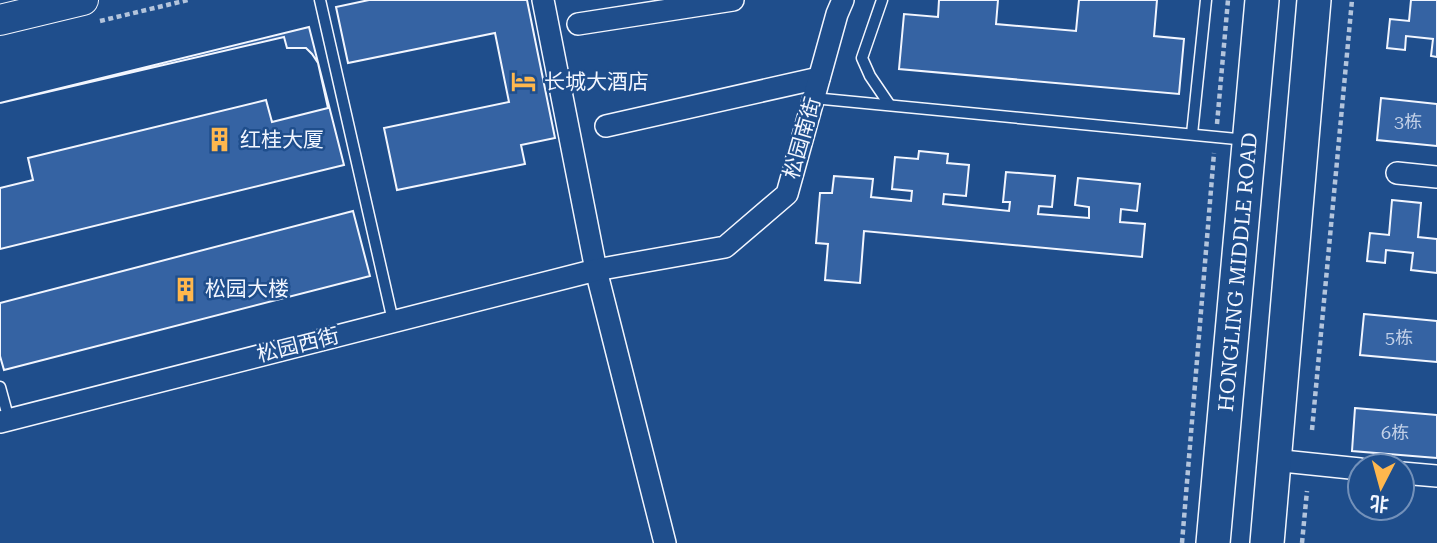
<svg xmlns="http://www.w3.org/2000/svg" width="1437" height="543" font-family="'Roboto Serif','Noto Sans SC',serif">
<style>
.building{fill:#3563a3;stroke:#f2f6ff;stroke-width:2}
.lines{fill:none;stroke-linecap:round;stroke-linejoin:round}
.service-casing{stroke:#f2f6ff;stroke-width:13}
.minor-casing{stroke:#f2f6ff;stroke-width:24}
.secondary-casing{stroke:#f2f6ff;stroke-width:32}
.primary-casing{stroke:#f2f6ff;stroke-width:36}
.path{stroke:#b3c4dc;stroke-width:4.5;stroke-dasharray:5 3.5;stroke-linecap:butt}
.service{stroke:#1f4e8c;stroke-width:10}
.minor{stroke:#1f4e8c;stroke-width:21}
.secondary{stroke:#1f4e8c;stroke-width:30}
.primary{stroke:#1f4e8c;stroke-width:33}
.labels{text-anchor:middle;stroke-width:5;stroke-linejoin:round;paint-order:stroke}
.number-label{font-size:18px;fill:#c3d1e8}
.poi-label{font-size:21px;fill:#f2f6ff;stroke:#1f4e8c;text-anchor:start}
.street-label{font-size:21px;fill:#f2f6ff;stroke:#1f4e8c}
</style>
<rect width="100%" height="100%" fill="#1f4e8c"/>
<g class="building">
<polygon points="369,0 527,0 555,138 521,145 525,164 397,190 384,128 509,102 495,33 348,63 336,7"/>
<polygon points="939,0 998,0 996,24 1076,31 1079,0 1157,0 1154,36 1184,39 1179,94 899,69 904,14 938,17"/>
<polygon points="1411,0 1437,0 1437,57 1431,56 1433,39 1406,36 1405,50 1387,48 1390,19 1409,21"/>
<polygon points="309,27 344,165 0,249 0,188 33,180 28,158 266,100 272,122 328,108 318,63 312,54 306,48 287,48 284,37 0,103"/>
<polygon points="1381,98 1437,104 1437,146 1377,140"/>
<polygon points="919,151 948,154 947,163 969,165 966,196 944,194 943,204 1009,211 1010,202 1003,202 1006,172 1055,176 1052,207 1039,206 1038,214 1089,218 1089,207 1075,205 1078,178 1140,184 1137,211 1121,209 1120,222 1145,224 1142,257 864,231 860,283 825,280 828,244 816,243 820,193 832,193 834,176 873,179 871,197 911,201 912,191 892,189 895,157 918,159"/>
<polygon points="1392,200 1421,203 1418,237 1437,239 1437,273 1411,270 1413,253 1386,250 1385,263 1367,261 1370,233 1389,235"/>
<polygon points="353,211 370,276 4,370 0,356 0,303"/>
<polygon points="1364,314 1437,321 1437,362 1360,355"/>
<polygon points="1355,408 1437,415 1437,458 1352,451"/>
</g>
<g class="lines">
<defs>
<g id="service">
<polyline points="320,0 393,321"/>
<polyline points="882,0 862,58 870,76 889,104"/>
<polyline points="813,98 1247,140"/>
<polyline points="1192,134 1206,0"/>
<polyline points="0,387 9,420"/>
</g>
<g id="minor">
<polyline points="543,0 596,270 665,543"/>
<polyline points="578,24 733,0"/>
<polyline points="606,126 819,78"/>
<polyline points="1397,173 1437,177"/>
<polyline points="0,422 596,270 725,247 787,194 837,14 843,0"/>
<polyline points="1273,460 1360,469"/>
<polyline points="1402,473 1437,476"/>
</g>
<polyline id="secondary" points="0,20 83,0"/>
<g id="primary">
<polyline points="1213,543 1262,0"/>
<polyline points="1267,543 1314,0"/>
</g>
</defs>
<use href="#service" class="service-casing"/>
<use href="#minor" class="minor-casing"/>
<use href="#secondary" class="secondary-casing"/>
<use href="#primary" class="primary-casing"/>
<g class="path">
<polyline points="100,21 188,0"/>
<polyline points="1217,124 1228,0"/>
<polyline points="1312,430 1352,0"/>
<polyline points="1182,543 1214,153"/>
<polyline points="1302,543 1307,491"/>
</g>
<use href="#service" class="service"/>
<use href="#minor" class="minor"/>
<use href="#secondary" class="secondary"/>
<use href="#primary" class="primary"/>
</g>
<defs>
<symbol id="hotel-bare" viewBox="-9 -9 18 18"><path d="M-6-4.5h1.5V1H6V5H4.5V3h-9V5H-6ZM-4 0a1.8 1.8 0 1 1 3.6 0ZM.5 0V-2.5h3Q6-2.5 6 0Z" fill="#ffb74d" stroke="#1f4e8c" stroke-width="2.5" paint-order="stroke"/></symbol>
<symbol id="building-bare" viewBox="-9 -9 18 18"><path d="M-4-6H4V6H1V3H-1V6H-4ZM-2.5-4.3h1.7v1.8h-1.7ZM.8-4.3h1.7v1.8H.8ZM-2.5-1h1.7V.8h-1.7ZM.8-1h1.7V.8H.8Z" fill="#ffb74d" stroke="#1f4e8c" stroke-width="2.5" paint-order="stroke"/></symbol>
</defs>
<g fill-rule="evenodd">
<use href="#hotel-bare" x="506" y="64" width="35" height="35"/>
<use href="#building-bare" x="202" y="122" width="35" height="35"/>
<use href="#building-bare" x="168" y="272" width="35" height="35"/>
</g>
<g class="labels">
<g class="number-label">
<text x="1408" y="128">3栋</text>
<text x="1399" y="344">5栋</text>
<text x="1395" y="439">6栋</text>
</g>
<g class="poi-label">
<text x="544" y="89">长城大酒店</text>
<text x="240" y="147">红桂大厦</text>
<text x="205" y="296">松园大楼</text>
</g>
<g class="street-label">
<text transform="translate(802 138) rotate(-74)" y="7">松园南街</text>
<text transform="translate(1238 272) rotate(-85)" y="7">HONGLING MIDDLE ROAD</text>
<text transform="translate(298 345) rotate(-14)" y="7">松园西街</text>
</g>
</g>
<g transform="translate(1381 487) rotate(186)"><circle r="33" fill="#1f4e8c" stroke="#7391ba" stroke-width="2"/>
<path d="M0-5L12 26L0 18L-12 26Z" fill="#ffb74d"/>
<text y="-10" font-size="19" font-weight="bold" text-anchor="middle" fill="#f2f6ff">北</text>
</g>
</svg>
